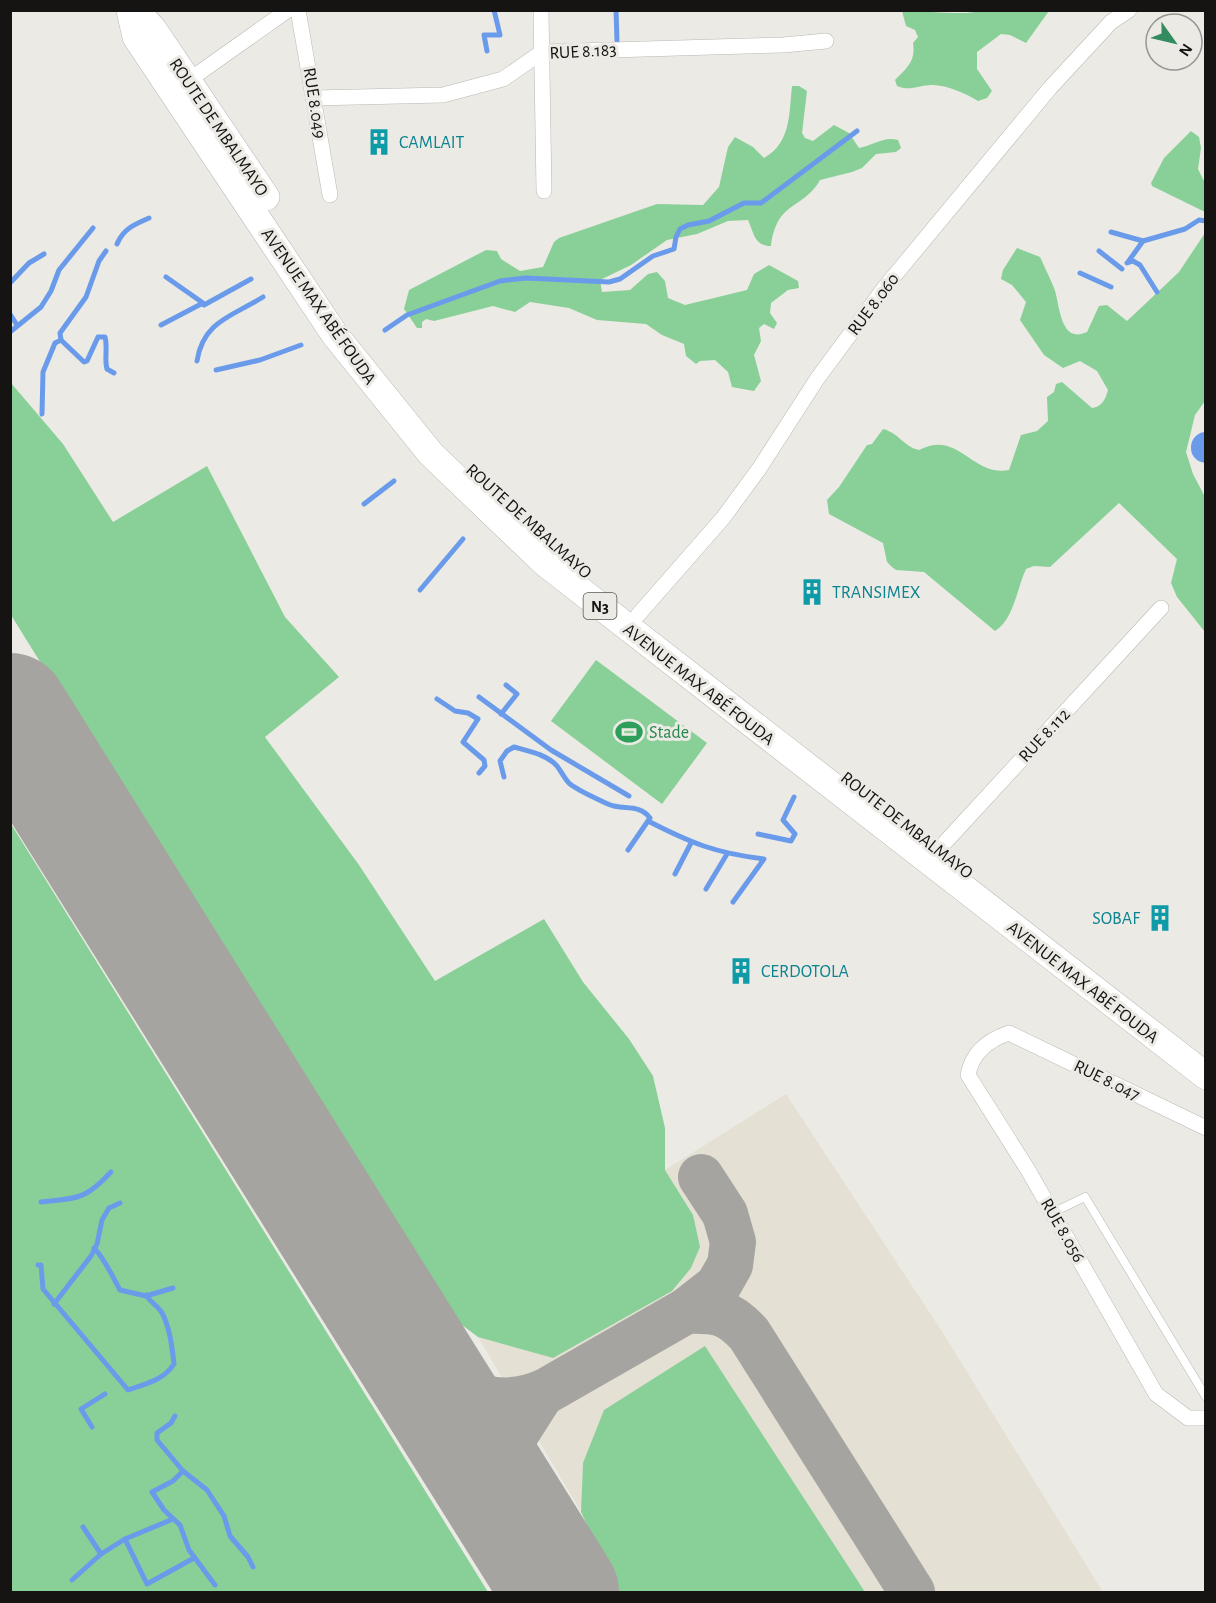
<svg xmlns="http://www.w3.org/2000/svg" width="1216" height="1603" font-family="'Alegreya Sans',sans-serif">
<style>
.built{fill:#e5e0d4}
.green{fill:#88d097}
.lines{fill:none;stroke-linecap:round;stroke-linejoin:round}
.stream{stroke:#6a9beb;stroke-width:5}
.river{stroke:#6a9beb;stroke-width:30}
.taxiway{stroke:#a5a4a0;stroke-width:46}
.runway{stroke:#a5a4a0;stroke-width:116}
.lane-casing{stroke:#bab8b3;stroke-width:9}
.street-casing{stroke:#bab8b3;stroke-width:16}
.highway-casing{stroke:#bab8b3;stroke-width:28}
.lane{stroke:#fff;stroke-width:8}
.street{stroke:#fff;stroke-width:15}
.highway{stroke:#fff;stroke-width:27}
.labels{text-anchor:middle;stroke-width:6;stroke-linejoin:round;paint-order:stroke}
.shield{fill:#eceae5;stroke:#565452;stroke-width:1.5}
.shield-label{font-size:16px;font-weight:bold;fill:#151413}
.street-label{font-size:18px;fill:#151413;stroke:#eceae5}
.culture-label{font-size:18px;fill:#0d838f;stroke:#eceae5;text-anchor:start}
.leisure-label{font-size:18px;fill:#27864d;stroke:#eceae5;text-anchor:start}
</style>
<rect width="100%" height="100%" fill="#eceae5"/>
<polygon class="built" points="786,1094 943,1333 1103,1592 865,1592 705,1346 583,1463 581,1512 478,1337 553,1358 693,1215 665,1170"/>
<g class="green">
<path d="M 977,11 L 1049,11 L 1026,43 L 1010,35 L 1001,34 L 977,52 L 977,69 L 992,91 L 987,98 L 978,101 C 965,93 949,86 934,85 C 920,84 911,92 897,86 L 895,80 C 907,68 916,61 913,43 L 918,37 L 915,30 L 906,26 L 902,11 C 918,10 970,16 977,11 Z"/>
<path d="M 792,86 L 799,86 L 807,91 L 802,133 L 805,138 L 813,141 L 834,125 L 849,133 L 859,148 C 873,146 883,136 898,140 L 901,148 L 896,152 L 876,154 L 862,168 L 852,172 L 820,180 C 803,210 777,200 771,246 C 754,246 754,233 748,220 L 728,221 L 697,234 L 667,240 L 631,265 L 600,280 L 602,292 L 630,290 L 648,274 L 657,272 L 665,281 L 668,298 L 685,305 L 747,290 L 754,274 L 769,265 L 798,281 L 799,288 L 788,290 L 771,303 L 770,313 L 777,323 L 774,329 L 764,324 L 759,328 L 761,341 L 754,355 L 761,381 L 754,391 L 732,387 L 728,372 L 715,360 L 700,361 L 696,364 L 686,356 L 684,344 L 662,335 L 646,324 L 597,320 L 569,308 L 530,302 L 515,312 L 493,306 L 434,321 L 426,319 L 422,322 L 422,328 L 417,328 L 404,309 L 409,290 L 486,250 L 497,251 L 501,259 L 520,271 L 543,267 L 554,242 L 559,238 L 657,204 L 703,205 L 719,187 L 728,147 L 735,137 L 753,147 L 764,158 C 791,143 789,114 792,86 Z"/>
<polygon points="1191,131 1199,137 1201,148 1198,169 1205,183 1205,212 1152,186 1151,183 1164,158"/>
<path d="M 1205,233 L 1205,401 L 1195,415 L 1186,452 L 1193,474 L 1205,497 L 1205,632 L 1177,597 L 1171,583 L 1177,559 L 1119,503 L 1050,567 L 1034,566 L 1026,569 C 1017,588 1014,619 995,631 L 924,572 L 896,570 L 892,567 L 887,562 L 883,543 L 829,514 L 827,500 L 839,487 L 867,445 L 872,444 L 883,429 C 899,433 904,447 919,450 C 958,429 972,477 1009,470 L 1021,435 L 1037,431 L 1048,421 L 1047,397 L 1054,392 L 1056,384 L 1062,382 L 1092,408 C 1102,407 1106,398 1108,390 L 1097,371 L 1080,361 L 1063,368 L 1044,355 L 1020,320 L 1026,302 L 1012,285 L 1001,279 L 1003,270 L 1017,248 L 1040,257 C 1045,268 1050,278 1054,288 C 1060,302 1059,345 1087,332 L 1099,306 L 1107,305 L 1127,321 L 1179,272 Z"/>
<polygon points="11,383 63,444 113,522 207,466 285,617 339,677 265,737 359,865 435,981 544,919 583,982 629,1039 653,1076 665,1128 665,1170 693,1215 700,1247 691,1268 672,1291 553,1358 478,1337 442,1310 11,615"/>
<polygon points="596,660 707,743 662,804 551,721"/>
<polygon points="10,824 11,824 488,1592 11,1592"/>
<polygon points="705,1346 865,1592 618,1592 581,1512 583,1463 604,1410"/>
</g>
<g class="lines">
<g class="stream">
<polyline points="616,10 617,41"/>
<polyline points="487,51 484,35 500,35 494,10"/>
<polyline points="1111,232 1143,241 1185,229 1199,220 1206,221"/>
<path d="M 117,244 C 123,229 135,224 149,218"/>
<polyline points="1099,251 1122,269"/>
<polyline points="1128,262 1143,241"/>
<polyline points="1127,263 1133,261 1140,265 1157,292"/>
<polyline points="1080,273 1111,287"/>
<polyline points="10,283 29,263 44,254"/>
<polyline points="204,305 251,279"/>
<polyline points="10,314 17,325"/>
<polyline points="161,325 203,303 166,277"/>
<polyline points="385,330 407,315 500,281 526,278 609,282 620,279 653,256 674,249 676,237 680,229 688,225 709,221 744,203 761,203 857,131"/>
<polyline points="10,332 41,307 51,291 59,270 93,228"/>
<path d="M 61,340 L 84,362 L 87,361 L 98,337 L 105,337 C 108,348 104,358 107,369 L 114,373"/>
<polyline points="61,340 60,333 86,297 99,261 106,251"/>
<path d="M 197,361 C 203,321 233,316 263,297"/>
<polyline points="216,370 260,360 301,345"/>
<polyline points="42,414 43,372 55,343 61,340"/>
<polyline points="364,504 394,481"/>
<polyline points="420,590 463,539"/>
<polyline points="479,697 551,750 629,796"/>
<polyline points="437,699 455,711 468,713 478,719 463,742 484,760 485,766 479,773"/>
<polyline points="501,714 517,694 506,685"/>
<path d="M 504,777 L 500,761 L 507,751 L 514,747 C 528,751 546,754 557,766 C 561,771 566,781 570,784 C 579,791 597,799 608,804 C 622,811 639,803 650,818 L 628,850"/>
<path d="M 648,821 C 691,843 715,853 764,859 L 733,902"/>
<polyline points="758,834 791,841 795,834 783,820 794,797"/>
<polyline points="675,874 691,843"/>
<polyline points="706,889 727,854"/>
<path d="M 41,1202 C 78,1198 85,1200 111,1172"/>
<path d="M 94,1248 C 105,1259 112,1276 120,1290 L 146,1296 L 173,1288"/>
<path d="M 38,1265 L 41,1265 L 43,1289 L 128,1390 C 145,1384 164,1380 174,1364 C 172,1347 170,1328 162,1313 C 158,1306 151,1303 146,1295"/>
<polyline points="54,1304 91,1256 97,1244 102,1220 109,1208 120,1203"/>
<polyline points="175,1416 171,1423 157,1433 157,1440 183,1471 207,1490 224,1516 230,1536 248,1557 253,1567"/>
<polyline points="92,1427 81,1409 105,1394"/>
<polyline points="183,1471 173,1481 152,1492 164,1510 180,1525 189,1550 215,1585"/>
<polyline points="83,1527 101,1554"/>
<polyline points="125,1539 147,1584 194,1558"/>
<polyline points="72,1580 101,1554 125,1539 173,1519"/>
</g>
<polyline class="river" points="1206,447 1206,448"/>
<g class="taxiway">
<path d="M 686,1311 C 716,1310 728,1311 749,1334 L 912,1592"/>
<path d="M 420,1369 C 465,1393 497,1414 548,1390 L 686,1311 L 718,1286 L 730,1265 L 733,1242 L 725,1214 L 701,1177"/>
<polyline points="510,1511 507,1465 514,1437 542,1393"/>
</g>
<polyline class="runway" points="10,711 561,1592"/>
<defs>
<polyline id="lane" points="1052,1213 1085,1197 1206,1397"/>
<g id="street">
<polyline points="298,10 330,195"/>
<polyline points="541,10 544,191"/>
<polyline points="189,80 288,10"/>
<polyline points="314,98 443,95 503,79 542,52 783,45 826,41"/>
<polyline points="638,615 723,518 759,469 817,379 885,287 1050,88 1111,22 1129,10"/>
<polyline points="927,862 1161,608"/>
<path d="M 1206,1128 L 1009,1033 C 988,1040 972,1053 968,1075 L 1028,1170 L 1156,1394 L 1188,1418 L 1206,1418"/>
</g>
<g id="highway">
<polyline points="130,10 136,37 335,335 431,454 545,563 1206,1076"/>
<polyline points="135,10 153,29 266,197"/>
</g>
</defs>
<use href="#lane" class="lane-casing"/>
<use href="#street" class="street-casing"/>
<use href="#highway" class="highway-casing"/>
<use href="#lane" class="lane"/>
<use href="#street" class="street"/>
<use href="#highway" class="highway"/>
</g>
<defs>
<symbol id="building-bare" viewBox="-9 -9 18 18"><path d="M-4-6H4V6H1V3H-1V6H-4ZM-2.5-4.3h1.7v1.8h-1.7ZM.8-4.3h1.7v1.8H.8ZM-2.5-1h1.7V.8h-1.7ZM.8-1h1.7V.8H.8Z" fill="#0f9aa8" stroke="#eceae5" stroke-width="2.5" paint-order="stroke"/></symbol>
<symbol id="stadium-bare" viewBox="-9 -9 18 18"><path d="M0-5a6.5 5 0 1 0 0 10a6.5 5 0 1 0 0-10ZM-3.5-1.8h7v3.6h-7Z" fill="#2e9e5b" stroke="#eceae5" stroke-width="2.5" paint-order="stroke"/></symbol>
</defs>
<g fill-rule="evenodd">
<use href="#building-bare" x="360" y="123" width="38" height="38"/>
<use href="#building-bare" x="793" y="573" width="38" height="38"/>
<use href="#stadium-bare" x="610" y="713" width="38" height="38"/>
<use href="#building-bare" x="1141" y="899" width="38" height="38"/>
<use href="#building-bare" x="722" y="952" width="38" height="38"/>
</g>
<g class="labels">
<rect class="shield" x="583.5" y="593" width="33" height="26" rx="4.5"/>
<g class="shield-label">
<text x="600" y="612">N3</text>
</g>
<g class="street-label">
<text transform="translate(583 51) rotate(-3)" y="6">RUE 8.183</text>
<text transform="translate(315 103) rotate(81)" y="6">RUE 8.049</text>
<text transform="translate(219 127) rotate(56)" y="6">ROUTE DE MBALMAYO</text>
<text transform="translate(873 304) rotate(-53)" y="6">RUE 8.060</text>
<text transform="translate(319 306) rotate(55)" y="6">AVENUE MAX ABÉ FOUDA</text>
<text transform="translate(529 521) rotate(42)" y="6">ROUTE DE MBALMAYO</text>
<text transform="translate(699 684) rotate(38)" y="6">AVENUE MAX ABÉ FOUDA</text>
<text transform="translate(1044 735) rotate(-47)" y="6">RUE 8.112</text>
<text transform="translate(907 825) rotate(38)" y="6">ROUTE DE MBALMAYO</text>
<text transform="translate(1083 982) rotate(38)" y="6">AVENUE MAX ABÉ FOUDA</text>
<text transform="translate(1107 1080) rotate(26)" y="6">RUE 8.047</text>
<text transform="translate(1063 1230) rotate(60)" y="6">RUE 8.056</text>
</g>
<g class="culture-label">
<text x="399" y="148">CAMLAIT</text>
<text x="832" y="598">TRANSIMEX</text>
<text x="1140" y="924" text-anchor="end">SOBAF</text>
<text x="761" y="977">CERDOTOLA</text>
</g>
<g class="leisure-label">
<text x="649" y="738">Stade</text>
</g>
</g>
<rect width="1216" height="1603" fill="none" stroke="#151413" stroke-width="24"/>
<g transform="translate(1174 42) rotate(124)"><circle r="28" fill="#eceae5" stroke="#969491" stroke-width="1.5"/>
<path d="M0-4.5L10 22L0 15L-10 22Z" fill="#338b60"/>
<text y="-9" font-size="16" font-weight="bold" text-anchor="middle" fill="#151413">N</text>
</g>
</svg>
